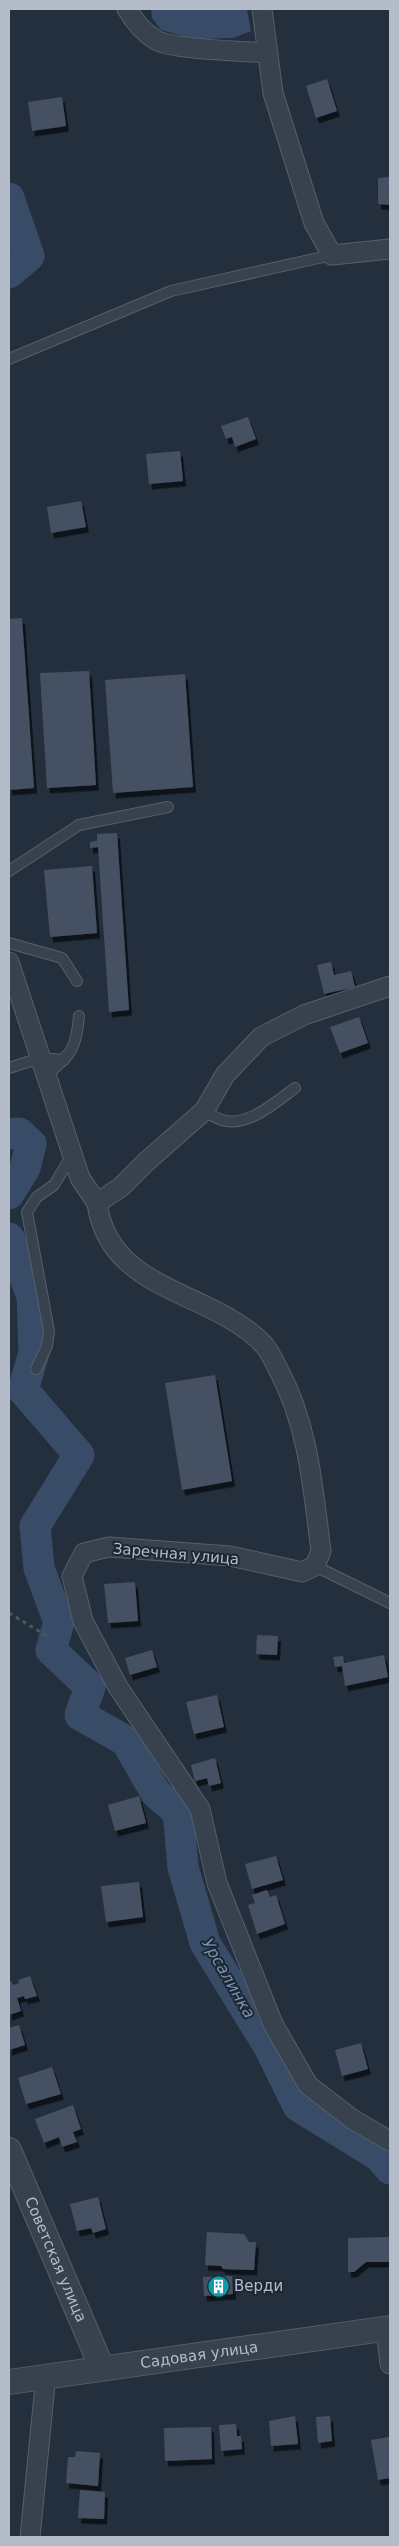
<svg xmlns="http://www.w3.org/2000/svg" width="399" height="2546" font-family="'DejaVu Sans',sans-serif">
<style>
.water{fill:#394c67}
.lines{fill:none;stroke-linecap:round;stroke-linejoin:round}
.river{stroke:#394c67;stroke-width:31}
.building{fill:#455162;filter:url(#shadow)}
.service-casing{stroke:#565f6c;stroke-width:12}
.minor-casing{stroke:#565f6c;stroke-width:21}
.tertiary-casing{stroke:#565f6c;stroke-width:26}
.path{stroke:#44595c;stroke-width:3;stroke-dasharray:4 4;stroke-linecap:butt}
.service{stroke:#38414e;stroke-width:10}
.minor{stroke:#38414e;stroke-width:19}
.tertiary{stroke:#38414e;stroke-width:24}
.labels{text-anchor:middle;stroke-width:4;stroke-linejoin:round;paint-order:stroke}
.street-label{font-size:15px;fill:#b4bcc9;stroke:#1d2633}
.poi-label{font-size:15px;fill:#b4bcc9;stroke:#1d2633;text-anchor:start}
.water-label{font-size:16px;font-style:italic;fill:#7c92b1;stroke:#1d2633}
</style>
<defs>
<filter id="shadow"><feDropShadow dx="3" dy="5.5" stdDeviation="0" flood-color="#0009"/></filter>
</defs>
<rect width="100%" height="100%" fill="#242f3e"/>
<polygon class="water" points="151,9 247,9 251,31 233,38 194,39 161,30 152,18"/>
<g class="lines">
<g class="river">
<polyline points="9,198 29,256 9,273"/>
<polyline points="9,1134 19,1133 31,1144 25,1168 9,1194"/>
<polyline points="9,1238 32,1296 34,1353 23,1390 79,1455 35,1526 39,1568 59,1622 51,1650 90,1687 80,1715 126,1741 156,1793 178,1812 183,1867 205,1943 269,2047 298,2106 379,2156 390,2169"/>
</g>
</g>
<g class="building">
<polygon points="327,79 337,111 316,118 306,86"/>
<polygon points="62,97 66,126 32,131 28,102"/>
<polygon points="390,177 390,205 378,204 378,178"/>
<polygon points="248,417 256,439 235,447 232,437 226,439 221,426"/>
<polygon points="180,451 183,481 149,484 146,454"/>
<polygon points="81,501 86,527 51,533 47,507"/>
<polygon points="22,618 34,788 9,790 9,619"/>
<polygon points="89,671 96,785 47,788 40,673"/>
<polygon points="185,674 193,787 113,793 105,680"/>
<polygon points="117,833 129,1010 109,1012 98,847 90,848 90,842 97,841 97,834"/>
<polygon points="92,866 97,933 50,937 44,870"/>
<polygon points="331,962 334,975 351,971 355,987 324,994 317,965"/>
<polygon points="359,1017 368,1043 340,1053 330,1027"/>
<polygon points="215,1375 232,1481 182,1490 165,1383"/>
<polygon points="135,1582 138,1621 108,1623 104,1584"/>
<polygon points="257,1635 278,1636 277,1655 256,1654"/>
<polygon points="152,1650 157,1667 130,1675 125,1658"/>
<polygon points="384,1655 388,1677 345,1686 342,1666 335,1667 333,1657 343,1656 344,1663"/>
<polygon points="217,1695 224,1727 194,1734 186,1702"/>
<polygon points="215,1758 221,1783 209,1786 207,1778 195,1781 191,1765"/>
<polygon points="139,1796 146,1823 115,1831 108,1805"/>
<polygon points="276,1856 283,1880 252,1889 245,1864"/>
<polygon points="139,1882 143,1917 106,1922 101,1886"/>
<polygon points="267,1890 270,1897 276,1895 285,1924 257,1934 248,1905 255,1903 252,1895"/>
<polygon points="30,1976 37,1996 25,1999 24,1996 17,1998 21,2011 9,2015 9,1982 11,1981 13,1985 19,1983 18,1980"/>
<polygon points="19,2025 25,2045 9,2050 9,2028"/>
<polygon points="361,2043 368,2069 342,2076 335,2050"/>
<polygon points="52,2067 61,2094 26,2104 18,2078"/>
<polygon points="73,2105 81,2129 73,2132 77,2142 62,2147 59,2137 44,2143 35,2119"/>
<polygon points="98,2197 106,2229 93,2233 91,2228 77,2231 70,2204"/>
<polygon points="207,2232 244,2234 249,2242 256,2242 254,2270 223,2269 221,2266 205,2265"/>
<polygon points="390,2237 390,2262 366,2262 354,2272 348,2272 348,2238"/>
<polygon points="232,2276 233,2294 204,2296 203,2277"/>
<polygon points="295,2416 298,2444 271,2446 269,2421"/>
<polygon points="330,2416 332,2441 318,2443 316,2417"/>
<polygon points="236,2424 237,2436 241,2436 242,2449 221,2451 219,2425"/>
<polygon points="211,2427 212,2459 165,2461 164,2428"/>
<polygon points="389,2437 390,2478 378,2480 371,2440"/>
<polygon points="76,2451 100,2453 98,2486 66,2483 68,2457 75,2457"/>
<polygon points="80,2490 105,2492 104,2519 78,2518"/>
</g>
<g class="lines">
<defs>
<g id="service">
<polyline points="9,359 171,291 332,255"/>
<polyline points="9,871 79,825 168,807"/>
<polyline points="9,943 62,958 77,981"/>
<polyline points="9,1068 40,1058 64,1060"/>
<path d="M 46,1076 C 71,1053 76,1051 79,1016"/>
<path d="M 204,1111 C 210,1114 216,1118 222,1120 C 247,1128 276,1102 295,1088"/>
<polyline points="36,1369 47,1346 49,1331 27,1212 37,1197 54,1185 72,1155"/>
<polyline points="315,1566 390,1603"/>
</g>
<g id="minor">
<path d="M 127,9 C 134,21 144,33 156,40 C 173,50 245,51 268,53"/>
<polyline points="262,9 273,93 314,223 332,255 390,249"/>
<polyline points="9,962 80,1178 97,1203 121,1187 146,1162 204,1111 225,1075 261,1037 304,1015 390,986"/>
<path d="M 97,1203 C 109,1293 213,1290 264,1345 C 270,1352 275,1363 279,1371 C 309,1427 313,1490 321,1551 L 315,1566 L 302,1572 L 230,1556 L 109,1547 L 84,1553 L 72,1576 L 83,1621 L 118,1687 L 200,1809 L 217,1883 L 273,2024 L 308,2085 L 352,2119 L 390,2141"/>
<polyline points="386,2328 390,2364"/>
<polyline points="30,2537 46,2375"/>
</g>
<g id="tertiary">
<path id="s1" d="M 9,2150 L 102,2368"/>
<path id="s2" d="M 9,2382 L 390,2328"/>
</g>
</defs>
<use href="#service" class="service-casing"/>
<use href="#minor" class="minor-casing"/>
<use href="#tertiary" class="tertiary-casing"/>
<polyline class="path" points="9,1613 47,1636"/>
<use href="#service" class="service"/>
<use href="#minor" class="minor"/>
<use href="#tertiary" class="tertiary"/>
</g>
<defs>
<symbol id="building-disc" viewBox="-11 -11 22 22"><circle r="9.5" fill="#0f9aa8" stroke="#1d2633"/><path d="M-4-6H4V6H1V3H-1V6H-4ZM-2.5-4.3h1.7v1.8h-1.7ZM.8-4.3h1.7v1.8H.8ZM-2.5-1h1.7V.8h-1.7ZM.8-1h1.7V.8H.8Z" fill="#fff"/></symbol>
</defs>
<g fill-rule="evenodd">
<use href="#building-disc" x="206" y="2274" width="25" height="25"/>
</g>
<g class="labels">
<g class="street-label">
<text transform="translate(176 1554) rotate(5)" y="5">Заречная улица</text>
<text dy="5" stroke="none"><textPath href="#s1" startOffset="119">Советская улица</textPath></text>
<text dy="5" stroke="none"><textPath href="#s2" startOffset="192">Садовая улица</textPath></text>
</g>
<g class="poi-label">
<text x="234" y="2291">Верди</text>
</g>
<g class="water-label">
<text transform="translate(229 1978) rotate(60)" y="6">Урсалинка</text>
</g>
</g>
<rect width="399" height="2546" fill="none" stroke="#b4bcc9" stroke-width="20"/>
</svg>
